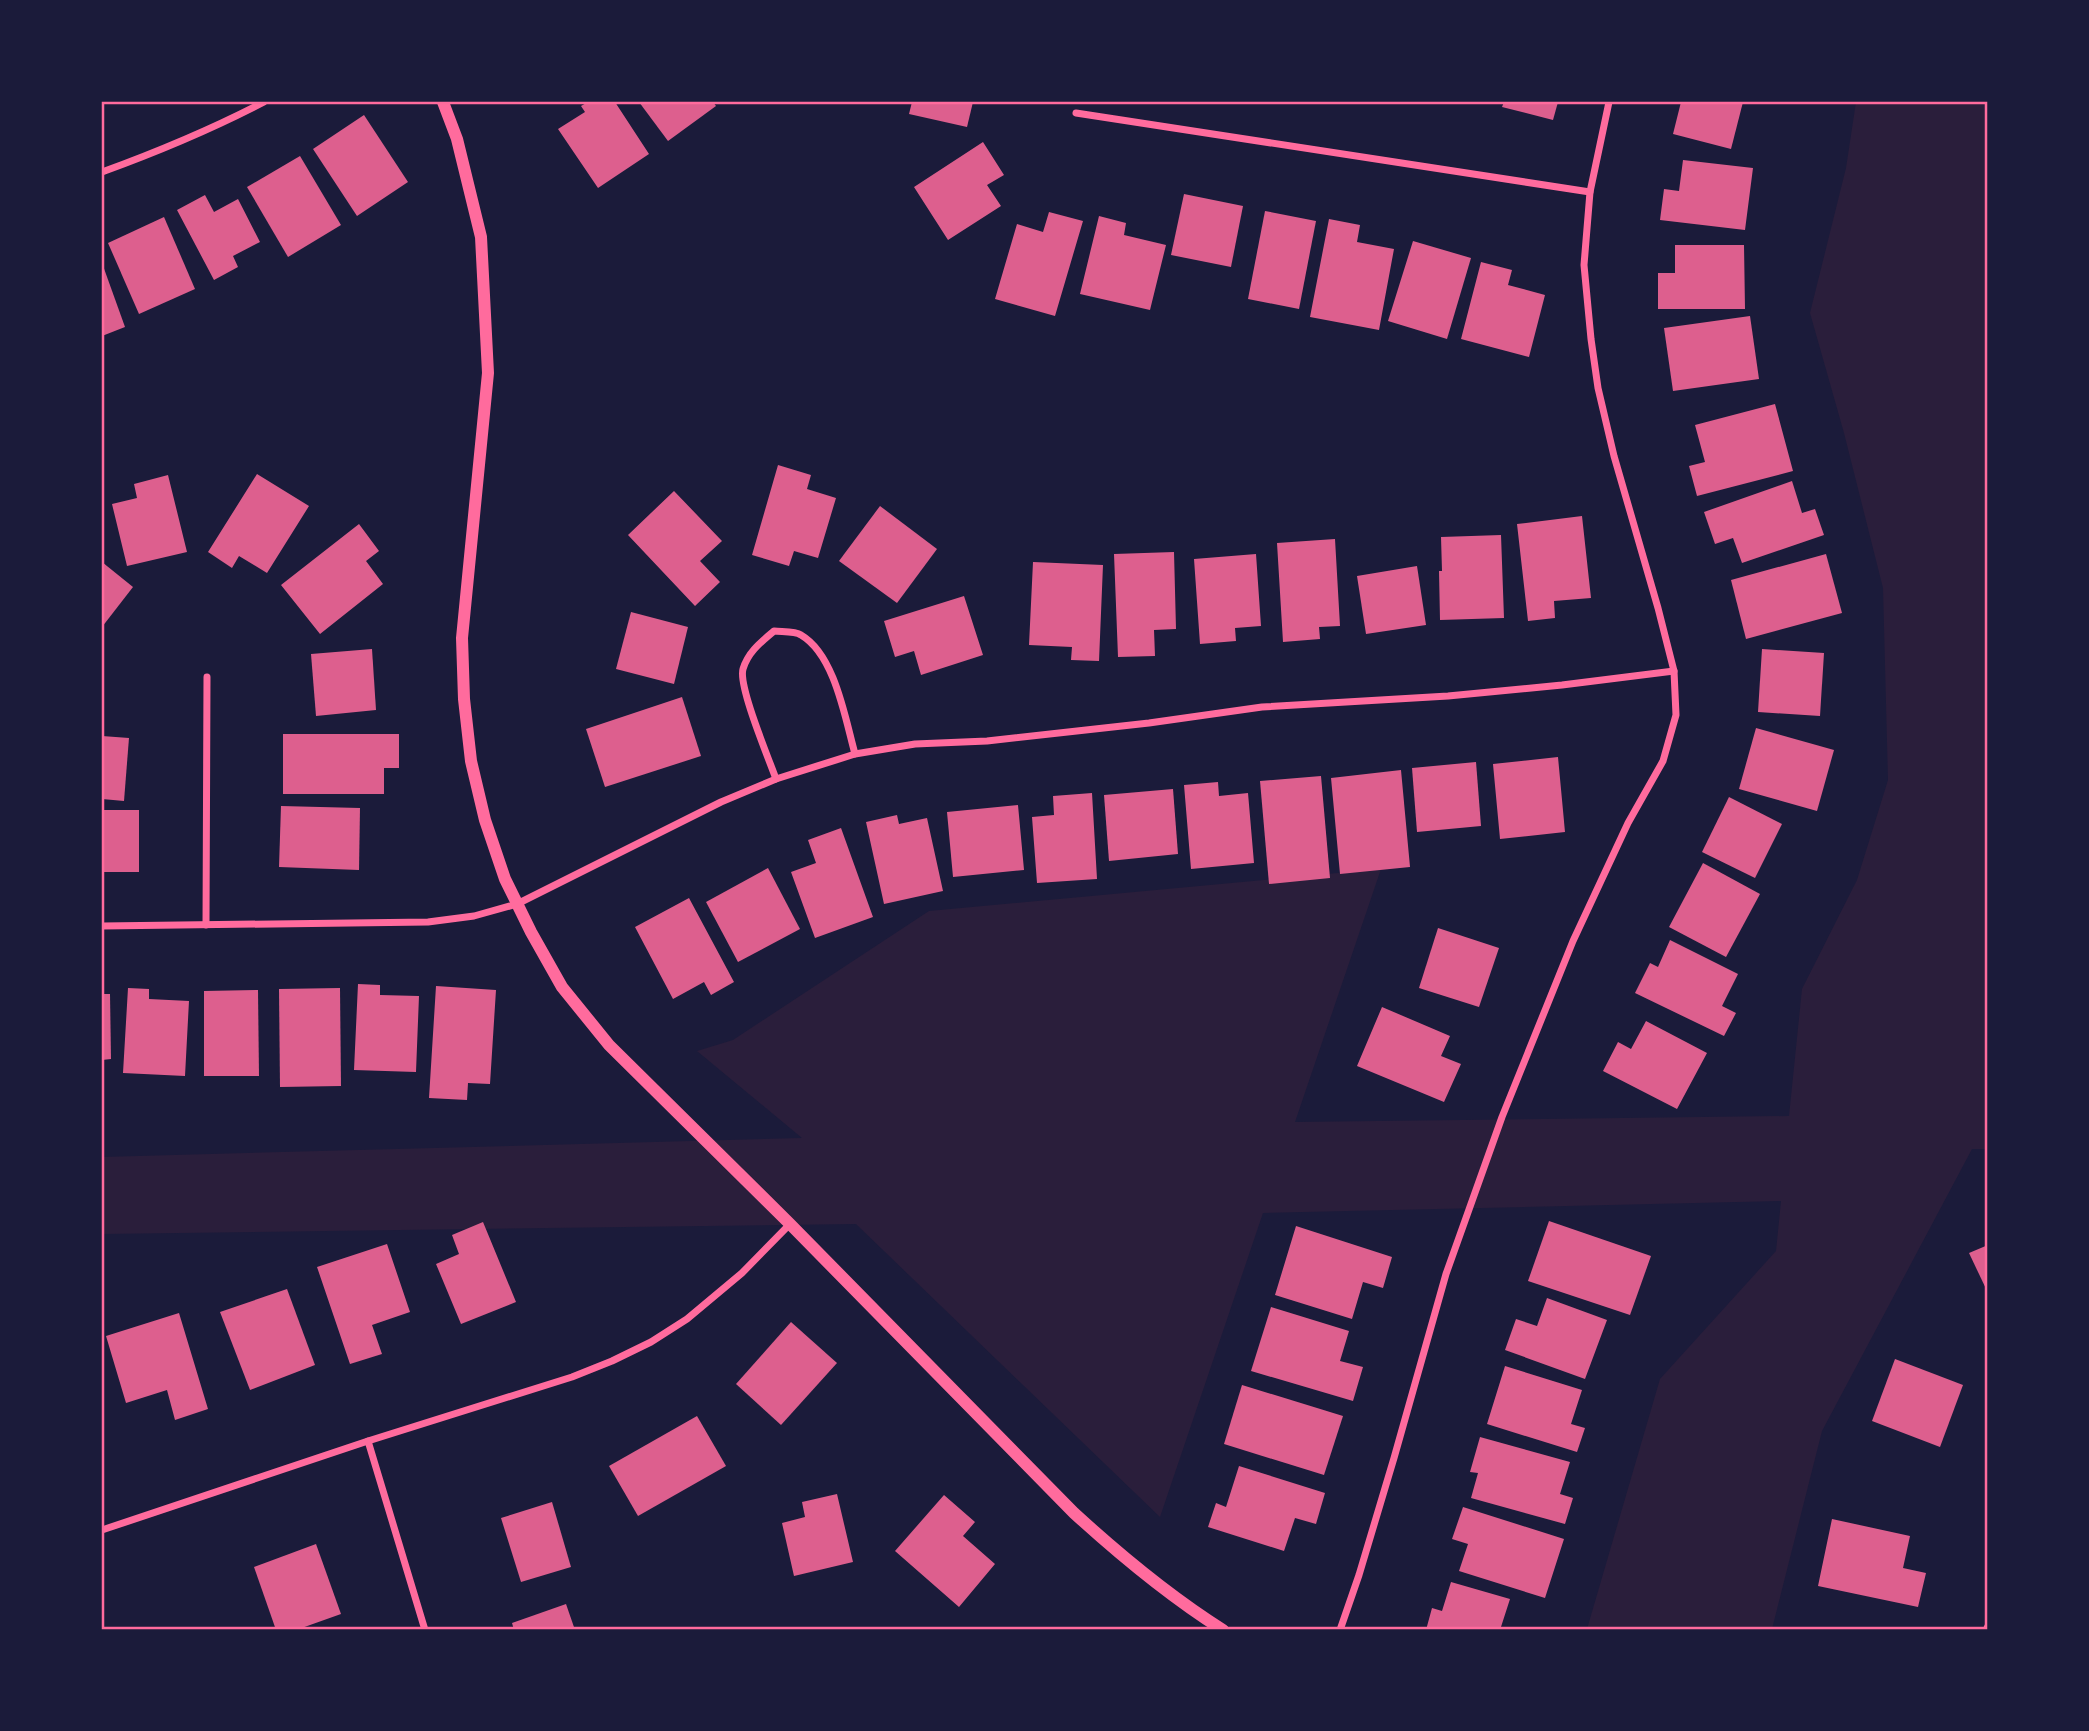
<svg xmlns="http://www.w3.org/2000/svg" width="2089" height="1731" font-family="Roboto,sans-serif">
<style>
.green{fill:#2a1e3b}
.building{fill:#dd5f8e}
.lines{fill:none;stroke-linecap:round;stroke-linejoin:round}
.minor{stroke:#ff6b9d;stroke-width:7}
.tertiary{stroke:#ff6b9d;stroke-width:12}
.neatline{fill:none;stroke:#ff6b9d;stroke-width:2.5}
</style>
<rect width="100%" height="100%" fill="#1b1b3a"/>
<polygon class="green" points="1856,102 1987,102 1987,1149 1972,1149 1822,1431 1772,1629 1587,1629 1660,1379 1776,1251 1781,1201 1263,1213 1160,1517 856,1224 102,1234 102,1157 802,1138 697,1051 733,1040 929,911 1381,869 1295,1122 1789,1116 1802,989 1857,880 1888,780 1883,588 1844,433 1810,313 1846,168"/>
<g class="building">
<polygon points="588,102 615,102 649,154 598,188 558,129 585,112 581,106"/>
<polygon points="639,102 713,102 716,106 668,141"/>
<polygon points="912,102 973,102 967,127 909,114"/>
<polygon points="1504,102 1558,102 1553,120 1502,107"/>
<polygon points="1681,102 1743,102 1731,149 1673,134"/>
<polygon points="364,115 408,182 357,216 313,149"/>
<polygon points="983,142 1004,175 987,185 1001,206 948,240 914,187"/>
<polygon points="300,156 341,225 288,257 247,187"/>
<polygon points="1683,160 1753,168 1745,230 1660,220 1664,189 1679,191"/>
<polygon points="1184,194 1243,206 1231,267 1171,255"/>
<polygon points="205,195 214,212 238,199 260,242 233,256 238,267 214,280 177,210"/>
<polygon points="1265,211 1316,221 1299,309 1248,299"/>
<polygon points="1049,212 1083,221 1055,316 995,299 1017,224 1043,232"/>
<polygon points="1099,216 1126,223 1124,235 1166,245 1150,310 1080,294"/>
<polygon points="164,217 195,289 139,314 108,243"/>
<polygon points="1329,219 1360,225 1357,242 1394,249 1379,330 1310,317"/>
<polygon points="1413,241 1471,258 1447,339 1388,321"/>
<polygon points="1675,245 1744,245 1745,309 1658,309 1658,273 1675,273"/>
<polygon points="1481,262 1512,270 1508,285 1545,295 1529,357 1461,339"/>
<polygon points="102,263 125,327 102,336"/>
<polygon points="1750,316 1759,379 1673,391 1664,328"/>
<polygon points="1775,404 1793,471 1697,496 1689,466 1705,462 1695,425"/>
<polygon points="778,465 811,475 807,489 836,498 818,558 794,551 789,566 752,555"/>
<polygon points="257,474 309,506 267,573 239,556 232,568 208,552"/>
<polygon points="168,475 187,552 127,566 112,504 137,498 134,484"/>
<polygon points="1792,481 1802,513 1815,509 1824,535 1742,563 1733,538 1715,544 1704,512"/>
<polygon points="674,491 722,541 700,561 720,582 695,606 628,535"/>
<polygon points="880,506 937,549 897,603 839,561"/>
<polygon points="1582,516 1591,598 1554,601 1555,618 1528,621 1517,524"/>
<polygon points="359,524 379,551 366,561 383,584 320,634 281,585"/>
<polygon points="1501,535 1504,618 1440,620 1439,571 1442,571 1441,537"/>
<polygon points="1335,539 1340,626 1319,627 1320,639 1283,642 1277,543"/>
<polygon points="1174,552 1176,629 1154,630 1155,656 1118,657 1114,554"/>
<polygon points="1256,554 1261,626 1235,628 1236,641 1200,644 1194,559"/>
<polygon points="1826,554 1842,613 1746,639 1731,580"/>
<polygon points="102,562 133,587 102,627"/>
<polygon points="1033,562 1103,565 1099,661 1071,660 1072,647 1029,645"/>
<polygon points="1417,566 1426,625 1366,634 1357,576"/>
<polygon points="964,596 983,655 921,675 914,651 895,657 884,621"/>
<polygon points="631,612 688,627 674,684 616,669"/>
<polygon points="372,649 376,710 316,716 311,654"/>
<polygon points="1762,649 1824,653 1820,716 1758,712"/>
<polygon points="682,697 701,756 605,787 586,729"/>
<polygon points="1756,728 1834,750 1817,811 1739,789"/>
<polygon points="283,734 399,734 399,768 384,768 384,794 283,794"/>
<polygon points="102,736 129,738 124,801 102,799"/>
<polygon points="1558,757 1565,832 1500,839 1493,764"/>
<polygon points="1476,762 1481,826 1417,832 1412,768"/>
<polygon points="1401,770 1410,867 1340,874 1331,778"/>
<polygon points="1321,776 1330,878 1269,884 1260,781"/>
<polygon points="1218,782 1219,796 1248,793 1254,863 1191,869 1184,785"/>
<polygon points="1173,789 1178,854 1109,861 1104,795"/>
<polygon points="1092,793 1097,879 1037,883 1032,817 1054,815 1053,796"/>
<polygon points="1729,797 1782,824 1755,878 1702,852"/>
<polygon points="1018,805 1024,870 953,877 947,812"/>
<polygon points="281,806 360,808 359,870 279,867"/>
<rect x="102" y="810" width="37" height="62"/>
<polygon points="897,815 899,824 927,818 943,891 884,904 866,822"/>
<polygon points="841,828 873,917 815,938 791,872 816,863 808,840"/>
<polygon points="1703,863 1760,894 1726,957 1669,927"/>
<polygon points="768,868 800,929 738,962 706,902"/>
<polygon points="689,898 734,982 711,995 704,982 673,999 635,927"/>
<polygon points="1438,928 1499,948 1479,1007 1419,988"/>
<polygon points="1670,940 1738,974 1722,1006 1736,1013 1724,1036 1635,993 1650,963 1658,967"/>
<polygon points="358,984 380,985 380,995 419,996 416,1072 354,1070"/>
<polygon points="436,986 496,990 490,1084 468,1083 467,1100 429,1098"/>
<polygon points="128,988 149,989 149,999 189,1001 185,1076 123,1073"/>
<polygon points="340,988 341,1086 280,1087 279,989"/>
<polygon points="258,990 259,1076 204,1076 204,991"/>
<polygon points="102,994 110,994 111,1059 102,1060"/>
<polygon points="1382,1007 1450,1036 1441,1056 1461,1064 1444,1102 1357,1066"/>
<polygon points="1646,1021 1707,1053 1677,1109 1603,1071 1618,1042 1631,1049"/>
<polygon points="1549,1221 1651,1256 1630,1315 1528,1281"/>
<polygon points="483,1222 516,1302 461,1324 436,1264 459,1254 452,1235"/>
<polygon points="1296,1226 1392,1257 1383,1288 1363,1282 1352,1319 1275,1295"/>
<polygon points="387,1244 410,1312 372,1325 382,1354 350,1364 317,1267"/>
<polygon points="1988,1245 1988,1293 1969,1253"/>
<polygon points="287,1289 315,1365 250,1390 220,1312"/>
<polygon points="1547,1298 1607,1320 1585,1379 1505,1350 1516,1319 1537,1326"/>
<polygon points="1271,1307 1349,1331 1340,1361 1363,1367 1353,1401 1251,1371"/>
<polygon points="179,1313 208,1409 175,1420 167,1390 126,1403 106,1336"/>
<polygon points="791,1322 837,1363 781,1425 736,1384"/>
<polygon points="1895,1359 1963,1385 1940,1447 1872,1421"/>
<polygon points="1505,1366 1582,1390 1571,1424 1585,1428 1577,1452 1487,1424"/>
<polygon points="1242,1385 1343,1416 1324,1475 1224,1444"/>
<polygon points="697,1416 726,1466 638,1516 609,1466"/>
<polygon points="1480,1437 1570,1462 1560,1494 1573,1498 1565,1524 1471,1498 1478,1473 1470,1472"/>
<polygon points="1239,1466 1325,1493 1316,1524 1295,1518 1284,1551 1208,1527 1216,1503 1226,1507"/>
<polygon points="837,1494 853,1562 794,1576 782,1523 805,1517 802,1502"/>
<polygon points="944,1495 975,1522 963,1536 995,1564 959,1607 895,1551"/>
<polygon points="552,1502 571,1567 521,1582 501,1518"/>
<polygon points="1463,1507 1564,1539 1545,1598 1459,1571 1468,1544 1452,1539"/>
<polygon points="1832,1519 1910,1536 1903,1568 1926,1573 1918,1607 1818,1586"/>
<polygon points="316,1544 341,1614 296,1630 276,1630 254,1567"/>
<polygon points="1451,1582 1510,1599 1500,1630 1426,1630 1432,1608 1442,1611"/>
<polygon points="566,1604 575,1630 514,1630 512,1623"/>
</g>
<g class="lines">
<g class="minor">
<polyline points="1076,113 1590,192"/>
<path d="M 102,172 C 157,152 212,129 264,102"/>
<path d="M 776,779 C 769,759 738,686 743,669 C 748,652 761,642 774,631 C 782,632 795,631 801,635 C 835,655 845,718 855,754"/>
<polyline points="206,925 207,677"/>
<polyline points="102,926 428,922 474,916 517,904 721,802 776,779 855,754 915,744 987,741 1149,723 1262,707 1448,696 1562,685 1674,671"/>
<polyline points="368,1441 425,1630"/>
<polyline points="102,1530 368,1441 572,1377 612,1361 651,1342 687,1319 742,1273 790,1224"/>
<polyline points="1340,1630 1359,1575 1394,1458 1446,1274 1502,1117 1573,941 1628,823 1663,761 1676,715 1674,671 1658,608 1614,456 1598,388 1591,339 1584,265 1590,192 1609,102"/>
<polyline points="1986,1630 1988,1626"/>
</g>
<path class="tertiary" d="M 443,102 L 457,139 L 481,237 L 488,373 L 462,638 L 464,699 L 471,761 L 485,820 L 505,879 L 531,932 L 562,987 L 609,1045 L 790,1224 L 1074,1513 C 1120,1555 1169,1596 1223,1630"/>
</g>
<rect width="2089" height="1731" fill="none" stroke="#1b1b3a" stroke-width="206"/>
<rect x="103" y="103" width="1883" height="1525" class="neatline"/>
</svg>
